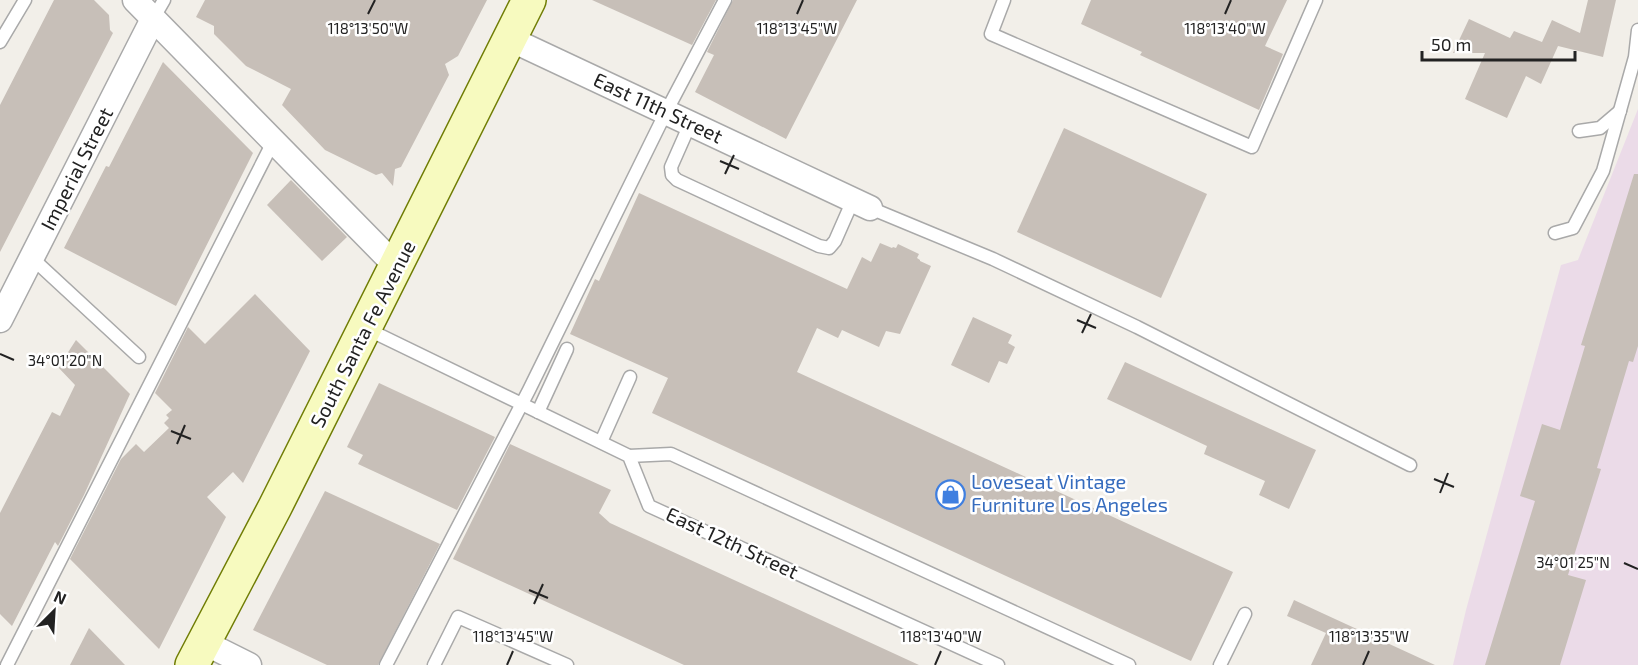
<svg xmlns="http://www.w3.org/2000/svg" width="1638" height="665" font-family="'Exo 2',sans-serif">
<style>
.industrial{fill:#ebdbe8}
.building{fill:#c7bfb8}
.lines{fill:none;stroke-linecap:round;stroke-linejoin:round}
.lane-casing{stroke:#a9a9a9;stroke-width:15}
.street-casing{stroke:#a9a9a9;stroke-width:27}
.secondary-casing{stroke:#707d05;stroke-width:36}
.lane{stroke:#fff;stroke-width:12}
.street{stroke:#fff;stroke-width:24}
.secondary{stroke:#f7fabf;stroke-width:33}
.ticks{fill:none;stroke:#222;stroke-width:2}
.labels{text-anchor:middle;stroke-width:5;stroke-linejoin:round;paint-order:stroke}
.street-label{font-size:20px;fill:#222;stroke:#fff}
.shop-label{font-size:20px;fill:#366cbe;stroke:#fff;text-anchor:start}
.ticks-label{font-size:15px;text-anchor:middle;fill:#222;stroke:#fff;stroke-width:5;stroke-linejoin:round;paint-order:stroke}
</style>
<rect width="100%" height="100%" fill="#f2efe9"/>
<polygon class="industrial" points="1638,109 1638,665 1453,665 1466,610 1561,265 1578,260"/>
<g class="building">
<polygon points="54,0 94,0 109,15 110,30 113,33 0,252 0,105"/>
<polygon points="205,0 487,0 458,56 445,64 449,75 401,167 395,169 393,186 382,173 376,175 325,150 282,105 291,89 246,66 214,34 214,26 196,17"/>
<polygon points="592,0 716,0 692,45"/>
<polygon points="733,0 857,0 786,139 695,92 714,55 707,52"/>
<polygon points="1091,0 1287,0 1265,46 1283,54 1259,110 1140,55 1142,52 1081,24"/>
<polygon points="1588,0 1616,0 1603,57 1558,46 1541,84 1526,76 1507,118 1465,99 1485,53 1453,53 1469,19 1510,38 1514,31 1542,42 1552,20 1580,33"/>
<polygon points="163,62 253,153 176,306 64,248 106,166 109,167"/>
<polygon points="1064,128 1207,194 1161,298 1017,232"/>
<polygon points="1634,174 1638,174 1638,346 1633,362 1629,361 1597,468 1601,469 1568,575 1586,580 1560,665 1485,665 1535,501 1520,496 1542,424 1560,430 1585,346 1581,345"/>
<polygon points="291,180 347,237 322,261 267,205"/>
<polygon points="639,193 847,289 862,257 871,262 880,243 892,248 893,247 896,248 898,244 919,254 917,258 920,260 920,261 931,266 900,334 886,331 879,347 842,330 838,338 817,328 797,372 1233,572 1191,661 652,413 668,378 570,334 595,279 599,281"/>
<polygon points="255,294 310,351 243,483 233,472 207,497 226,517 159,649 70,559 121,459 136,444 144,452 169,428 164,423 169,418 166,415 172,410 155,393 188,327 205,344"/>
<polygon points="973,317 1012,335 1008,343 1015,347 1007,364 999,361 989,383 951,365"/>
<polygon points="76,340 130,394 84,495 85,493 58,546 55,542 12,626 0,614 0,513 52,412 60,416 75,385 57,366 63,360"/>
<polygon points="1125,362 1316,450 1289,509 1259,495 1265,481 1204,454 1207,446 1107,399"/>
<polygon points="379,383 495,437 457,510 358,464 363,455 347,447"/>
<polygon points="510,444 611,490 599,513 610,523 919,665 684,665 453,559"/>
<polygon points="325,491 440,544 378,665 327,665 253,630"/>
<polygon points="1294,600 1322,613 1435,665 1311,665 1326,633 1287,616"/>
<polygon points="89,628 125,665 70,665"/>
</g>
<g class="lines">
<defs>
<g id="lane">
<polyline points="1004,0 991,34 1252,147 1316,0"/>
<polyline points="153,19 164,0"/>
<polyline points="0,42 25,0"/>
<polyline points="690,124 671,167 672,175 677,180 819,246 829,248 835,241 853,200"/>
<polyline points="1579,131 1600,128 1620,111"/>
<polyline points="870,208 993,259 1137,327 1410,465"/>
<polyline points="1555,233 1573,228 1603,171 1635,57 1638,30"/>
<polyline points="32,258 139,357"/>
<polyline points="367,329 629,456 649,506 998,665"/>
<polyline points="538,412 567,349"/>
<polyline points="601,442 630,377"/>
<polyline points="629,456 671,454 1129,665"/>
<polyline points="7,665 273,142"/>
<polyline points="386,665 529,390 666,112 725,0"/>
<polyline points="434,665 458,617 567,665"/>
<polyline points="1220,665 1245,614"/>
</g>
<g id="street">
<polyline points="135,0 397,267"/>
<polyline points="510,39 870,208"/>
<polyline points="0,320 153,19"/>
<polyline points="203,642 249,665"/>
</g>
<polyline id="secondary" points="192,665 275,507 529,0"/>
</defs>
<use href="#lane" class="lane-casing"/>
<use href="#street" class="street-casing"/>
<use href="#secondary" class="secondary-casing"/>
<use href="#lane" class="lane"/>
<use href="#street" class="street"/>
<use href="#secondary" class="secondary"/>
</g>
<path class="ticks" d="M 368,14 L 375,0M 797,14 L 803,0M 1225,14 L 1231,0M 720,161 L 739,169M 725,174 L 734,155M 1077,320 L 1096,328M 1082,333 L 1091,314M 0,354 L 14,360M 171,431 L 191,439M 177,444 L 185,425M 1434,479 L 1454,487M 1440,493 L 1448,473M 1624,563 L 1638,569M 529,590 L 548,598M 534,604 L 543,584M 507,665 L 513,651M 935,665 L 941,651M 1363,665 L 1369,651"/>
<defs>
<symbol id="shop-ring" viewBox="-11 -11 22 22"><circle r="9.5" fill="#fff" stroke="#3f7fe0" stroke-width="1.5"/><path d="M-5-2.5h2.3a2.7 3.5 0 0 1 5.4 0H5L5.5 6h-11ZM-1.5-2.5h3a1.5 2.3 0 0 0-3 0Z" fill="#3f7fe0"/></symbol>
</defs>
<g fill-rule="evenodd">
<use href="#shop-ring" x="934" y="478" width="33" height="33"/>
</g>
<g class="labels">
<g class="street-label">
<text transform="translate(658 108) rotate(25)" y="7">East 11th Street</text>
<text transform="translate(77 169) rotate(-63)" y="7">Imperial Street</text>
<text transform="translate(363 334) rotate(-63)" y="7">South Santa Fe Avenue</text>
<text transform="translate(732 543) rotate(25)" y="7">East 12th Street</text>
</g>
<g class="shop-label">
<text x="971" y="489">Loveseat Vintage<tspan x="971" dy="23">Furniture Los Angeles</tspan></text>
</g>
</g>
<g class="ticks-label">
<text x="368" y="34">118°13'50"W</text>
<text x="797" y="34">118°13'45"W</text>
<text x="1225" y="34">118°13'40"W</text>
<text x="65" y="366">34°01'20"N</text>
<text x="1573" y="568">34°01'25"N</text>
<text x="513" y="642">118°13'45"W</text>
<text x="941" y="642">118°13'40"W</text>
<text x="1369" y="642">118°13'35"W</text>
</g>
<g transform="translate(54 611) rotate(24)" stroke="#ffffff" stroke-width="4.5" paint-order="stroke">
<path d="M0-4.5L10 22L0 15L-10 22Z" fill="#222222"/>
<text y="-9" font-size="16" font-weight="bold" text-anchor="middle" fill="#222222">N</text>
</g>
<path d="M1422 51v9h153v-9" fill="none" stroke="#222222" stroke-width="3"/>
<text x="1431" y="51" font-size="18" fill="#222222" stroke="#ffffff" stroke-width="4.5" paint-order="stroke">50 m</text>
</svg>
